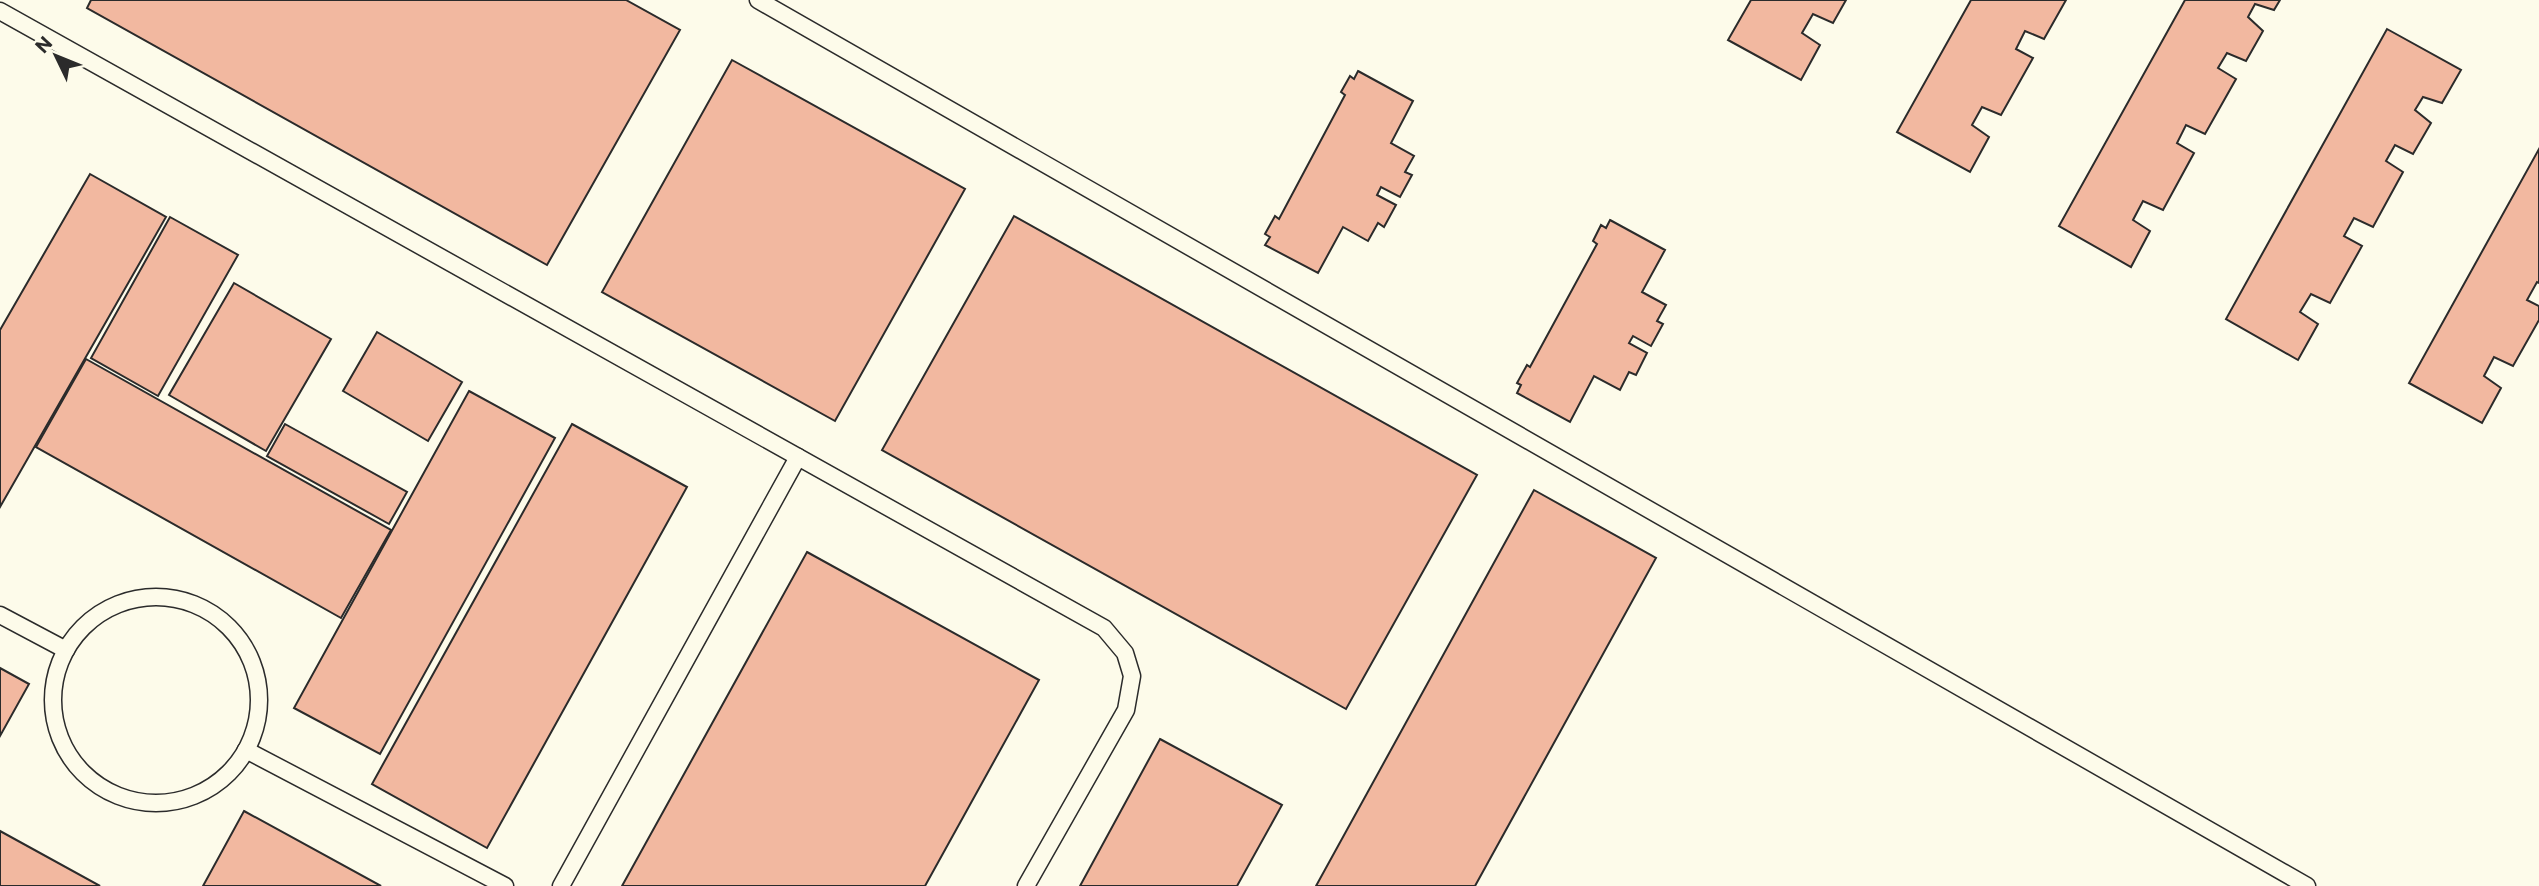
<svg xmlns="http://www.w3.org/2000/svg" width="2539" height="886" font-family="Commissioner,sans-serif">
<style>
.building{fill:#f2b8a0;stroke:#2b2b2b;stroke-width:2}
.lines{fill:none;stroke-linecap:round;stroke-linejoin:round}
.service-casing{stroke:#2b2b2b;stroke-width:19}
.service{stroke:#fdfbea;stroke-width:16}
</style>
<rect width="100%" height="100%" fill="#fdfbea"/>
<g class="building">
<polygon points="91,0 626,0 680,30 547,265 87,8"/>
<polygon points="1751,0 1846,0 1833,23 1813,14 1802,33 1820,45 1801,80 1728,40"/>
<polygon points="1971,0 2066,0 2044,39 2025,31 2016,49 2033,58 2001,115 1982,107 1972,125 1989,137 1970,172 1897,132"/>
<polygon points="2185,0 2280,0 2274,10 2255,4 2248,17 2263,31 2246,61 2227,53 2218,68 2236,79 2205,134 2186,125 2177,143 2194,153 2163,210 2143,201 2133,220 2150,231 2131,267 2059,226"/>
<polygon points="2387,29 2461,70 2442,103 2423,97 2415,110 2431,123 2413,154 2395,145 2386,161 2403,172 2373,227 2354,218 2344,236 2362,246 2330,303 2311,294 2300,312 2318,324 2298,360 2226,319"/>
<polygon points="732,60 965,189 835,421 602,292"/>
<polygon points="1358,71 1413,101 1391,143 1414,156 1405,172 1412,175 1400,197 1381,187 1377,195 1396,205 1384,227 1378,223 1368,241 1343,227 1318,273 1265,245 1270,237 1265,234 1275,216 1279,219 1345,95 1341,92 1350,76 1354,79"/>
<polygon points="2539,149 2539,283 2537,282 2527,300 2539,306 2539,320 2513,366 2494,357 2484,376 2501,388 2482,423 2409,383"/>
<polygon points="90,174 166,217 0,507 0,330"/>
<polygon points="1014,216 1477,475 1346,709 882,450"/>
<polygon points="170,217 238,255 158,396 91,358"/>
<polygon points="1610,220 1665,250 1642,292 1666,305 1657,321 1663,324 1651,346 1633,336 1629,343 1647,353 1636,375 1629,372 1620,390 1594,376 1570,422 1517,393 1521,385 1517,383 1527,365 1530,367 1597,244 1593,241 1601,225 1606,228"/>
<polygon points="234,283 331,339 266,451 169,395"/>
<polygon points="377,332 462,382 428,441 343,391"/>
<polygon points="86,359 391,530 341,618 36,447"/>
<polygon points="469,391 555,438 380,754 294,708"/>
<polygon points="285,424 407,492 389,524 267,456"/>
<polygon points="572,424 687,487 487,848 372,784"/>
<polygon points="1534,490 1656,558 1475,886 1316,886"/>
<polygon points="807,552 1039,680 925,886 622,886"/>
<polygon points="0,668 29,684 0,736"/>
<polygon points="1160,739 1282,805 1237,886 1080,886"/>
<polygon points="244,811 381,886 203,886"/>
<polygon points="0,831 100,886 0,886"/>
</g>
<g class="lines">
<defs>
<g id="service">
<polyline points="758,0 2307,886"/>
<polyline points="0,11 1104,628 1125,653 1132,676 1126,710 1026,886"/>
<circle cx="156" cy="700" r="103"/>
<polyline points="0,615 66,650"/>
<polyline points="246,750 505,886"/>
<polyline points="561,886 798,457"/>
</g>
</defs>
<use href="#service" class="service-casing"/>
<use href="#service" class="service"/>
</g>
<g transform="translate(56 56) rotate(313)" stroke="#fdfbea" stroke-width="5" paint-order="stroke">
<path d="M0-5L12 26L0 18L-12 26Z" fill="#2b2b2b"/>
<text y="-10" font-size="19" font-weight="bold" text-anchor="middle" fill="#2b2b2b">N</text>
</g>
</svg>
